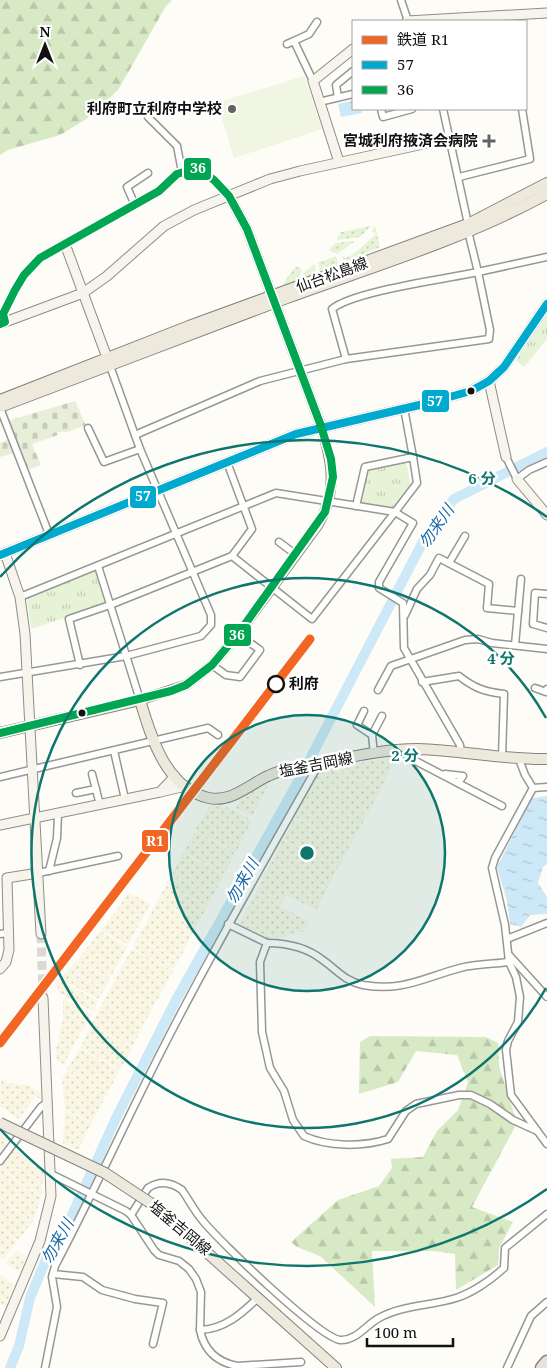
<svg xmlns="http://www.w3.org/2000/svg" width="547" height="1368" font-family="'Noto Serif','Noto Sans JP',serif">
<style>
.farmland{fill:url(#farmland-dots)}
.grass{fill:url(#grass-dots)}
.forest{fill:url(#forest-firs)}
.cemetery{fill:url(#cemetery-stones)}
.park{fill:url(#park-tufts)}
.pitch{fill:#f0f6e1}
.water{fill:url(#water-ripples)}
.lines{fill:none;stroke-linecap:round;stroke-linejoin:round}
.river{stroke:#cde8f7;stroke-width:10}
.secondary-tunnel{stroke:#dad9d4;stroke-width:9;stroke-dasharray:9 4.5;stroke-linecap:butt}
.street-casing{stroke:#979795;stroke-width:9}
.secondary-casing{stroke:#8e8d8b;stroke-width:11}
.primary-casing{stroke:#858482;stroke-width:12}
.highway-casing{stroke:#858482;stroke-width:15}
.street{stroke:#fffffe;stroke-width:6}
.secondary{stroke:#f6f4eb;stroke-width:9}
.primary{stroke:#ede9dc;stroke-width:10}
.highway{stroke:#eae1d8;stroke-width:12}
.rail{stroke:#d9c6c7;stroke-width:2}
.primary-bridge-casing{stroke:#858482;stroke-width:12;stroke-linecap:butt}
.primary-bridge{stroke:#ede9dc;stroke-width:10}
.bus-1-casing{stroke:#fff;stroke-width:11}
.bus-2-casing{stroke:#fff;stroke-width:11}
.bus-1{stroke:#00a9ce;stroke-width:8}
.bus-2{stroke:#00a651;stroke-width:8}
.rail-1-casing{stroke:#fff;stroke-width:12}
.rail-1{stroke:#f26522;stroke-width:9}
.ring{fill:none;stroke:#0f766e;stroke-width:2.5}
.poi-dot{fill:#646362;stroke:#fff;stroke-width:2}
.bus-dot{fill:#111;stroke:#fff;stroke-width:2}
.stop-dot{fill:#fff;stroke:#111;stroke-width:2.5}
.labels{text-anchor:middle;stroke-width:5;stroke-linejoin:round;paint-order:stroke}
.poi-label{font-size:15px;font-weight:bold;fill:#111;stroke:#fff;text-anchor:end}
.street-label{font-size:15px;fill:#111;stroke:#fff}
.stop-label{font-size:15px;font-weight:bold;fill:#111;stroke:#fff;text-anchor:start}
.water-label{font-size:16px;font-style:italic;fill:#1768a6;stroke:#fff}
.centre{fill:#0f766e;stroke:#fff;stroke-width:2.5}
.ring-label{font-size:15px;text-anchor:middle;font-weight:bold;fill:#0f766e;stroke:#fff;stroke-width:5;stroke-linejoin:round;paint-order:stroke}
.line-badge{stroke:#fff;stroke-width:2}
.badge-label{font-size:14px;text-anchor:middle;font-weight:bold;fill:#fff}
</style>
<defs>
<pattern id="farmland-dots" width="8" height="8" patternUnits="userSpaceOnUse" patternTransform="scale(1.25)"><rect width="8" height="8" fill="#f9f7e4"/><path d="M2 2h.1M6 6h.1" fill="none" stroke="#d4d3c3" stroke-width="1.8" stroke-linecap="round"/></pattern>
<pattern id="grass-dots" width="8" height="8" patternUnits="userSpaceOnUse" patternTransform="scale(1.25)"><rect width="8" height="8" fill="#e7f3d7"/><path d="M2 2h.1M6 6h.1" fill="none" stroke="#c5cfb8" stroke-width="1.8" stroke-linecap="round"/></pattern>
<pattern id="forest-firs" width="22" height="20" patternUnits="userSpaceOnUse" patternTransform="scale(1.25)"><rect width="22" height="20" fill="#d8eac5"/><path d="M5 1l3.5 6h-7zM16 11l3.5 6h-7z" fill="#b8c8a8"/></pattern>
<pattern id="cemetery-stones" width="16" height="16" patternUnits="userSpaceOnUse" patternTransform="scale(1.25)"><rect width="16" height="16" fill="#e9eedb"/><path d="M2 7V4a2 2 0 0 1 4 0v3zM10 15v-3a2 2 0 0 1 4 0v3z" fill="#c7cbbb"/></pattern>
<pattern id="park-tufts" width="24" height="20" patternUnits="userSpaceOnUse" patternTransform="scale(1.25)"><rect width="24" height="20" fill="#e7f3d7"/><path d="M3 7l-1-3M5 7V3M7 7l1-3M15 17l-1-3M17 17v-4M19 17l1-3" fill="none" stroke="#c5cfb8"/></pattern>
<pattern id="water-ripples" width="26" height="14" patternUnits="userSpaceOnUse" patternTransform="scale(1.25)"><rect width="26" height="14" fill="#cde8f7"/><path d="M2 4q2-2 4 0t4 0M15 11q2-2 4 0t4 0" fill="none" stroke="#afc6d3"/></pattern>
</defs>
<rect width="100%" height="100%" fill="#fdfcf7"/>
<g class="farmland">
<polygon points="397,756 379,791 332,767 374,761"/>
<polygon points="330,767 379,792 367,814 341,801 367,815 350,846 295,817 317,775 345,789 318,774 320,770"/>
<polygon points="265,785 268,786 252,816 236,808 240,799"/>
<polygon points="210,805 227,807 252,820 241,842 223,833 241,843 236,852 195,830"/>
<polygon points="295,818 350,846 339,867 328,862 334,851 328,862 284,839"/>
<polygon points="195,831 235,853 224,874 184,852 189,842 198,846 190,841"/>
<polygon points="283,840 338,868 327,888 312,881 327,889 316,910 286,895 280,905 256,892 272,861 295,872 273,860"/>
<polygon points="183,853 224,875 213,896 172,874"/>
<polygon points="172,875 212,896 207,906 166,884"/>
<polygon points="166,885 207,907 196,927 164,911 195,928 179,960 138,938"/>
<polygon points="129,893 150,904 128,945 101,930"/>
<polygon points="256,893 309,922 303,932 296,932 283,937 265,938 239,924"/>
<polygon points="100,931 127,947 110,978 77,961"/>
<polygon points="137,938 178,960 173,970 134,949 133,947"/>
<polygon points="134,950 173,971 144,1024 132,1018 144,1025 132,1047 91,1025 123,965 129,968 123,964 131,951"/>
<polygon points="76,961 110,979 105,989 78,974 72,985 61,978"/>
<polygon points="78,975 104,989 99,999 72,985"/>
<polygon points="58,979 98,1001 93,1011 59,993 56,981"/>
<polygon points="63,998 91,1014 64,1064 57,1061 56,1050 63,1019"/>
<polygon points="91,1026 132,1048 121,1069 80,1048"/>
<polygon points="80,1049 120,1070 92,1122 65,1109 62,1080 67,1070 98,1085 67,1069"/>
<polygon points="1,1078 7,1083 29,1085 42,1093 42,1100 35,1096 19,1119 0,1106"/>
<polygon points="65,1110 92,1123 78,1150 63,1144"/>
<polygon points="0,1133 11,1138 0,1152"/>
<polygon points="13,1148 44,1171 41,1197 1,1168 0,1165"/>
<polygon points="0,1168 41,1198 33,1222 0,1197"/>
<polygon points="0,1198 32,1222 18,1241 0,1227"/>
<polygon points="0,1228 17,1241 3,1260 0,1258"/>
<polygon points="16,1250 26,1257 19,1272 6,1263"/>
<polygon points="0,1274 14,1285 5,1307 0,1304"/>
</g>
<g class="grass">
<polygon points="371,226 360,237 337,240 341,232"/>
<path d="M 375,226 L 380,247 L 344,263 L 342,256 L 346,258 C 358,252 366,243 376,234 L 372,231 Z"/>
<polygon points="355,241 337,254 329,250 336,243"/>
<polygon points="336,256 339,265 320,272 318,263"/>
<polygon points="315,264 316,274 302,279 305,271"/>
<polygon points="296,266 302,270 298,281 285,286 283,284"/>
</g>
<g class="forest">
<polygon points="0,0 172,0 166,6 118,90 88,118 60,135 8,150 0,155"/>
<polygon points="370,1036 486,1037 498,1043 499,1066 517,1123 472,1207 513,1222 499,1248 498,1265 456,1290 455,1254 434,1251 372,1251 375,1307 320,1256 297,1247 291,1242 338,1200 379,1186 392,1168 391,1159 423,1157 437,1131 458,1110 468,1082 457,1055 416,1051 398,1082 359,1094 360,1042"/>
</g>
<g class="cemetery">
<polygon points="75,401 86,425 67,432 57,432 58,435 32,444 41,465 26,471 7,421"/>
<polygon points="9,439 14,453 0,457 0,443"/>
</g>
<g class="park">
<polygon points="547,312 547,339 524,367 516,361"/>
<polygon points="406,462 411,487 394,509 359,503 367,470"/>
<polygon points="92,571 96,572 106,602 103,605 31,629 27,598"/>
</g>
<polygon class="pitch" points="304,76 322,129 234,158 219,109 225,100"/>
<g class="water">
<polygon points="353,101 353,109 361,109 362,113 341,117 338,104"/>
<polygon points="547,796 547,864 543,867 538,883 547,897 547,914 530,915 521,927 510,924 507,901 497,867 532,798"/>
</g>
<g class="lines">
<polyline class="river" points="10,1368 19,1346 30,1298 52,1245 72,1215 116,1118 176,1000 299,780 427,534 454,499 547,452"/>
<polyline class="secondary-tunnel" points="41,934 43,998"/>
<defs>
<g id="street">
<polyline points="401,0 408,21"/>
<polyline points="294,41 309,34 317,22"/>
<polyline points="287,44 294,41 313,81"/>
<polyline points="338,97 336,85 353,71"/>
<polyline points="319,102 353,94"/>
<polyline points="381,109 383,117 412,109"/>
<polyline points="443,109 468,224"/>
<polyline points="148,117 177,146 182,172"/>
<polyline points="459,177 530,159 522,109"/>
<polyline points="135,205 127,187 148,173"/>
<polyline points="0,324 5,322 3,314 15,290 24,275 40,258 159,191 177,174 197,168 214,180 229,196"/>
<polyline points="346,359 489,339 490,330 478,272 547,257"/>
<polyline points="0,408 49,534"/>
<polyline points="88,428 104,462 140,449"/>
<path d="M 135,435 L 260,381 L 346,359 L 332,309 C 354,291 446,279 478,272 L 468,231"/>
<polyline points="506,457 517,479 529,470 547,462"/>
<polyline points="227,462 252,529 232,556"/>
<polyline points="356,506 365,467 413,457 404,408"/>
<polyline points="279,542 295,554"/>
<polyline points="449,563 465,536"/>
<polyline points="98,566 140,700"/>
<polyline points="547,594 535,593 533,624 547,628"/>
<polyline points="20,597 276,493 395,512 417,483 413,457"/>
<polyline points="405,615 417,589 430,575 439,558 489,584 487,608 518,611"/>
<polyline points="515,645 521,579"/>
<polyline points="80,665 69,619 110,605 232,556 312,619 395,512 413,523 379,582 379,588 403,603 404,648 460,745 461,753"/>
<polyline points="212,665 226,675 240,677 260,650 238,634"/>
<polyline points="0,677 126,656 201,636 211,625 211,615 140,449 110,366"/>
<path d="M 422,682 L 459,676 C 474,688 485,692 504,694 L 502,757"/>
<polyline points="535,688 546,692 547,689"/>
<polyline points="378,690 391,666 465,640 478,639 492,643 547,649"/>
<polyline points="364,711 357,725 372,735"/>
<polyline points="410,749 408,757 502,806"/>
<polyline points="114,751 125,799"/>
<polyline points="374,754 372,735 382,716"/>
<polyline points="519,759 525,775 533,788 495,858 492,868 505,925 509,962 516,977 520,997 518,1022 508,1041 506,1050 511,1095 547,1144"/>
<polyline points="92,774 100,805"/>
<polyline points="445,774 463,776 458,783"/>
<polyline points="0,777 208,728 218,735"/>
<polyline points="533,788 547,787"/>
<polyline points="76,793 96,789"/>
<polyline points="49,871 57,838 58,814"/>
<polyline points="38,873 118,856"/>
<path d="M 228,924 L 267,943 L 260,962 L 262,1032 L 270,1068 L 284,1091 L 293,1120 L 304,1136 C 328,1147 363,1147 388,1139 L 406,1111 L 416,1104 L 459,1095 L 471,1095 L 490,1104 L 513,1120 L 537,1131"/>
<polyline points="0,934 8,933"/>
<polyline points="507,939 547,923"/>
<path d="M 267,943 C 288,943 307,947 324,961 C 338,971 345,981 363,985 C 402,992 423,978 460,968 C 475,964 493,964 509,962"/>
<polyline points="509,955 547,997"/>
<polyline points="0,1161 41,1107 48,1102"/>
<path d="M 51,1174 L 126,1211 L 131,1215 L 154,1250 L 159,1255 L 179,1261 L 189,1269 L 196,1279 L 201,1292 L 200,1330 C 225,1329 241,1314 259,1297"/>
<path d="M 131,1215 L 148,1188 C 160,1180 171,1182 182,1190 C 189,1200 195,1212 203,1221 C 220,1242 319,1337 340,1340 C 356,1341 366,1325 379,1318 C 402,1305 431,1306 456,1298 C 472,1293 491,1280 504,1268 L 505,1248 L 547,1214"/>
<polyline points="53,1274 83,1277 102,1290 135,1299 163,1303 153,1344"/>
<path d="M 200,1330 C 204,1350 217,1362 237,1366 L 301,1362"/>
<path d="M 45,1368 L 57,1307 L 52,1277 L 55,1266 C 94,1192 128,1116 166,1042 C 214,948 267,856 319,764"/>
<polyline points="507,1368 531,1316 547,1302"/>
</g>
<g id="secondary">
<polyline points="407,21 547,13"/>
<polyline points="339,162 313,81 353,49"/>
<polyline points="65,244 109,363"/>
<polyline points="5,322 83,293 107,276 164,226 194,210 270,179 300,171 451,138"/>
<polyline points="489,381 506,457"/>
<polyline points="517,479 547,515"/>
<polyline points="5,553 20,597 25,634 41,934"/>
<polyline points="0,555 296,434 428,403 471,391 489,381 504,367 547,304"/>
<path d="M 140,700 L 186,685 L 212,665 L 238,634 L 318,525 C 338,491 332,462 321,426 L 247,229 L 229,196"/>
<polyline points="160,792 186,786"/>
<polyline points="0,825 160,792 175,776"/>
<polyline points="0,969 6,962 9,950 7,878 38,873"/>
<polyline points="0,1336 40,1241 51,1196 43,998"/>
</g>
<g id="primary">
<polyline points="0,400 189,326 468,224 547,183"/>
<path d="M 0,407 C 96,371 191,334 287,298 C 374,266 465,239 547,194"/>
<path d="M 0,733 L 140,700 C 151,737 166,789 209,798 C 231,803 250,784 268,776 C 280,770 292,768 305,766 C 341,759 381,749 418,749 C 461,750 504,760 547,759"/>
<polyline points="155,1206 336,1368"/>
</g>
<polyline id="highway" points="542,1368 547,1362"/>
</defs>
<use href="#street" class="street-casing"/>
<use href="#secondary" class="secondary-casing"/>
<use href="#primary" class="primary-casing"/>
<use href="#highway" class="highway-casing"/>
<use href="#street" class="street"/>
<use href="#secondary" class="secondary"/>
<use href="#primary" class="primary"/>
<use href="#highway" class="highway"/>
<polyline class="rail" points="111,898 310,639"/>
<defs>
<polyline id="primary-bridge" points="0,1123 105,1173 155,1206"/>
</defs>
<use href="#primary-bridge" class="primary-bridge-casing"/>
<use href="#primary-bridge" class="primary-bridge"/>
<defs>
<polyline id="bus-1" points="0,555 296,434 428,403 471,391 489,381 504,367 547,304"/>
<polyline id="bus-2" points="0,324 5,322 3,314 15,290 24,275 40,258 159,191 177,174 197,168 214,180 229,196 247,229 321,426 331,459 333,477 325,512 238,634 212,665 186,685 171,691 0,733"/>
</defs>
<use href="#bus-1" class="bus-1-casing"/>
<use href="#bus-2" class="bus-2-casing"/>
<use href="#bus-1" class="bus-1"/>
<use href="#bus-2" class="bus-2"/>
<defs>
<polyline id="rail-1" points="0,1043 310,639"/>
</defs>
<use href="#rail-1" class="rail-1-casing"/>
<use href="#rail-1" class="rail-1"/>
</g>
<circle cx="307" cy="853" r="138" fill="#0f766e" fill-opacity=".12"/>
<g class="ring">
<circle cx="307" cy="853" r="138"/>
<path d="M546 988A275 275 0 1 1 546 718"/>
<path d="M547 1189A413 413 0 0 1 0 1129M0 577A413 413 0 0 1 547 517"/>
</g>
<g class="poi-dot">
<circle cx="232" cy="109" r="5"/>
<path d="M486.5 133.5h5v5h5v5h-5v5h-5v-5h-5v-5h5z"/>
</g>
<g class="bus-dot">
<circle cx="471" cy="391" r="4.5"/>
<circle cx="82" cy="713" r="4.5"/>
</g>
<circle class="stop-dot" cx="276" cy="684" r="8"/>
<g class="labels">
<g class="poi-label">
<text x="222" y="114">利府町立利府中学校</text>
<text x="478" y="146">宮城利府掖済会病院</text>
</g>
<g class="street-label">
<text transform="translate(332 275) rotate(-20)" y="5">仙台松島線</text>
<text transform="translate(316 765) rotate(-11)" y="5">塩釜吉岡線</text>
<text transform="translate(180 1228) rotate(40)" y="5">塩釜吉岡線</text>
</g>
<g class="stop-label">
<text x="289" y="689">利府</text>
</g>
<g class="water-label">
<text transform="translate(436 526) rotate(-55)" y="6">勿来川</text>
<text transform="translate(242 881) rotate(-61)" y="6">勿来川</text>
<text transform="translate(57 1241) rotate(-61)" y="6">勿来川</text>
</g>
</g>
<circle cx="307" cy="853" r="8" class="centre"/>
<g class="ring-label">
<text x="482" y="484">6 分</text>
<text x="501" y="664">4 分</text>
<text x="405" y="761">2 分</text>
</g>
<g class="line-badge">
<rect x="183" y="157" width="29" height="24" rx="5" fill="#00a651"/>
<rect x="421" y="389" width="29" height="24" rx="5" fill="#00a9ce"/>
<rect x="129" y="485" width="28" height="24" rx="5" fill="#00a9ce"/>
<rect x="223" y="623" width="29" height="24" rx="5" fill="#00a651"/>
<rect x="141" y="829" width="28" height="24" rx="5" fill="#f26522"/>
</g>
<g class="badge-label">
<text x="198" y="173">36</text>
<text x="435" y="406">57</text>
<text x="143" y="501">57</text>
<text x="237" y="640">36</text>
<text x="155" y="846">R1</text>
</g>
<rect x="352" y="20" width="175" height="90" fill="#ffffff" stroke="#a0a0a0"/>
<rect x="362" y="36" width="25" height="8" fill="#f26522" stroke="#a0a0a0"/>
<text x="397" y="45" font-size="15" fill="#111111">鉄道 R1</text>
<rect x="362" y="61" width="25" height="8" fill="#00a9ce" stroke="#a0a0a0"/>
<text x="397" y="70" font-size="15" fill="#111111">57</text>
<rect x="362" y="86" width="25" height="8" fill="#00a651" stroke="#a0a0a0"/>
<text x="397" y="95" font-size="15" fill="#111111">36</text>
<g transform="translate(45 45)" stroke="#ffffff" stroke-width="4" paint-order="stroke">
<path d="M0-4L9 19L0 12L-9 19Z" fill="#111111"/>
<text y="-8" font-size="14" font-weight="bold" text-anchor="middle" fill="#111111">N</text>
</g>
<path d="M367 1338v8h86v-8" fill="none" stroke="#111111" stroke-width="2.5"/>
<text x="374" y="1338" font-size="15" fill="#111111" stroke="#ffffff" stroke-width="4" paint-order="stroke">100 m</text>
</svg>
